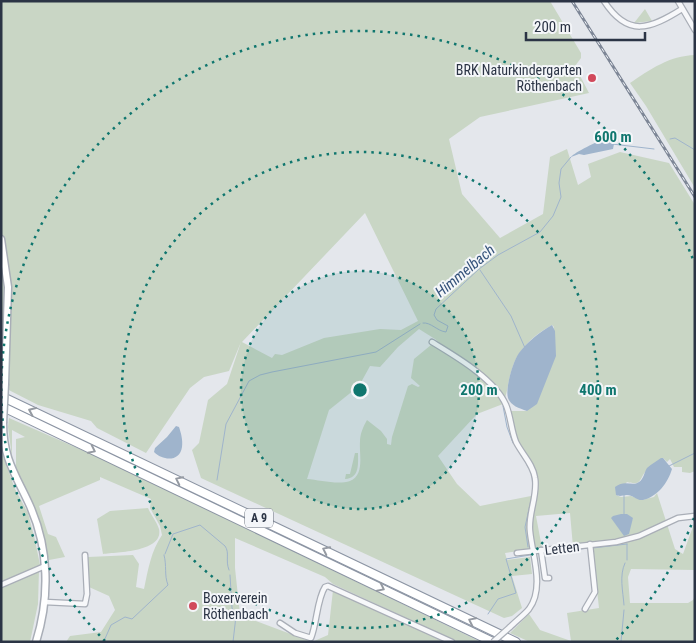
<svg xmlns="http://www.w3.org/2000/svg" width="696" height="643" font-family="'Roboto Condensed',sans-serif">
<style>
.green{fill:#c9d6c5;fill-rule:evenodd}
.water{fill:#9fb4cc}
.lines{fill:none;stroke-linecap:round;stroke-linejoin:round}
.stream{stroke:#9fb4cc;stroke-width:1}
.street-casing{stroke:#a9aeb7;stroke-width:7}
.secondary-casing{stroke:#a9aeb7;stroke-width:9}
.highway-casing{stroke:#8b94a3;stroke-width:10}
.street{stroke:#f7f8fa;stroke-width:4.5}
.secondary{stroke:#fff;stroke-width:6}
.highway{stroke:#fff;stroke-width:8}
.rail-casing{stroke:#7d8696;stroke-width:3}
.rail{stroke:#f4f6f9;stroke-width:1;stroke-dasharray:4;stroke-linecap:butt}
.street-bridge-casing{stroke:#a9aeb7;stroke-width:7;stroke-linecap:butt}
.secondary-bridge-casing{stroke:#a9aeb7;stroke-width:9;stroke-linecap:butt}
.street-bridge{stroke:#f7f8fa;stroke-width:4.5}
.secondary-bridge{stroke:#fff;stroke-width:6}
.oneway{stroke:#959aa2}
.ring{fill:none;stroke:#0f766e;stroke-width:2.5;stroke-dasharray:2.5 5}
.poi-dot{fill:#d1495b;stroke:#f4f6f9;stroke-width:2}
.labels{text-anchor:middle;stroke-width:4;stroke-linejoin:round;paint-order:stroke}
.shield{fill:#f4f6f9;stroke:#676e7b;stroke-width:1}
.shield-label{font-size:12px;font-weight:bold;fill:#2b3445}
.poi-label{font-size:14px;fill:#2b3445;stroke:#f4f6f9;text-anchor:end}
.street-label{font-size:14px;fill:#2b3445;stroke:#f4f6f9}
.water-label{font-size:15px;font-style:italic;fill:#34527a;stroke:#f4f6f9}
.centre{fill:#0f766e;stroke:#f4f6f9;stroke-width:2.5}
.ring-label{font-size:15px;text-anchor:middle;font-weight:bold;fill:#0f766e;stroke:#f4f6f9;stroke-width:4;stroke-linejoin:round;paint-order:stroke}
</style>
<rect width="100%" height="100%" fill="#e4e7ec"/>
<g class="green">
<path d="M 1,1 L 550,1 L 581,53 L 581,58 L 575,66 L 589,93 L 480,117 L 449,139 L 462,194 L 500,238 L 543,214 L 550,157 L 567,149 L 578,185 L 591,177 L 588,164 L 620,152 L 669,163 L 695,205 L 695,471 L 690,473 L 682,472 L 682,467 L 674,467 L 670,459 L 667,462 L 663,458 C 658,462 651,466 646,471 C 639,479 642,486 627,482 L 616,495 L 621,497 L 631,496 L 642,500 L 654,497 L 657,493 L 675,549 L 683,554 L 695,521 L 695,570 L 631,569 L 628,577 L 630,603 L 688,603 L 693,600 L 695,596 L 695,642 L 530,642 L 510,633 L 529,614 L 540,630 L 571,641 L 567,613 L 599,608 L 592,546 L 573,547 L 570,513 L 536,516 L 542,548 L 505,553 L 507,560 L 530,557 L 532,574 L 512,576 L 522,608 L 512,616 L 504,618 L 201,478 L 192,450 L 199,443 L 208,400 L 227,384 L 241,342 L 229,371 L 204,377 L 190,388 L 146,453 L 97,428 L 91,421 L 38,405 L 1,386 ZM 365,213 L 418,321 L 401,330 L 380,329 L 324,338 L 282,355 L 275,354 L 272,358 L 242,342 ZM 552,325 L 554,327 L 527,411 L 509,411 C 511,422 514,432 518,442 C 525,459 536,473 537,491 L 531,496 L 480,506 L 457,484 L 438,456 L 477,414 L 503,404 C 508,392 508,380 512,369 C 518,349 534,335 552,325 ZM 419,329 L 435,339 L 452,353 L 449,355 L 431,345 L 414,359 L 411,378 L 420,386 L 418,387 L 412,384 L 408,386 L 392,437 L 391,445 L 387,444 L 387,439 L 381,431 L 367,420 C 363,427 360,434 360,442 C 359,454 365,475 350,481 C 338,485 319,480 307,479 L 329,410 L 359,386 L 370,366 L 380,367 L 398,347 ZM 633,518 L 630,525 L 620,528 L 615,523 Z"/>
<polygon points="645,9 652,21 634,23"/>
<path d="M 695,55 L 695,188 L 646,106 L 630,83 C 651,69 669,56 695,55 Z"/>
<path d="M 9,418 L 107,461 L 481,642 L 458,642 L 333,584 L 325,577 L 235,538 L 235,568 L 240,615 L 312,642 L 328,635 L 333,590 L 447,642 L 66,642 L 70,636 L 101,632 L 115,610 L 109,596 L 89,587 L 88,557 L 133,555 L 139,564 L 136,587 L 144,589 C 148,570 151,551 162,535 L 160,526 L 150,508 L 151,499 L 100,477 L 100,480 L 39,506 L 48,534 L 56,537 L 65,557 L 49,560 L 35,509 L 16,470 L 16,439 L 25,437 L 12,430 L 12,457 L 8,427 Z"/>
<polygon points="1,451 15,489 28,513 35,540 40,565 1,582"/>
<path d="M 355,453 L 358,453 C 358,464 360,478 345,479 L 346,474 L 350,474 Z"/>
<path d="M 148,508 C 151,515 157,522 159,529 C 164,552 117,552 103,554 L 97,519 L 110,511 Z"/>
<polygon points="39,570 38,604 30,642 1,642 1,586"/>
</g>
<g class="water">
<path d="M 605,139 L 612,139 L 614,144 L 613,149 L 584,155 L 579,154 L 571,157 C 575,152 598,141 605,139 Z"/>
<path d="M 552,325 L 555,331 L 556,356 L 537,404 L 527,411 C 519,408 511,406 508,398 C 505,389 513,361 519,353 C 527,342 540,332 552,325 Z"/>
<path d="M 176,426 L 179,427 C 181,433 183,440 182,447 C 180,462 163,461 154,452 L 155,448 L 167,437 Z"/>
<path d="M 661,458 L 663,458 L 672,469 C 668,483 657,497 643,500 C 637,501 633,495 627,495 C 622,495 621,497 616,495 L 615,487 C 625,479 632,487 639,482 C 644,479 644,472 647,468 C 651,464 657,461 661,458 Z"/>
<polygon points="621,514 627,514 633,518 629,534 624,536 611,518 613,516"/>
</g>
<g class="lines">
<g class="stream">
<polyline points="670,139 675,138 695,150"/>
<polyline points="612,144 654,149"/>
<polyline points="480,270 511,316 525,348"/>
<path d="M 423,323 C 431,322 437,331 446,332 L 448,326 L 437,320 L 434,315 L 436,309 L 479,269 L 498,255 L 540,232 L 553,216 L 561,197 L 559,183 L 561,169 L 571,157"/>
<polyline points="503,406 507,427 513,443"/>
<polyline points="523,456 528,467"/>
<polyline points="669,466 695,453"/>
<polyline points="217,480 226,424 249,381 260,375 272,372 376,352 420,324"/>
<polyline points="624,514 624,495"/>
<polyline points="627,544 627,560"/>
<polyline points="528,547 525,527 533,491 532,474"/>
<polyline points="593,548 627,544"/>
<polyline points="555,552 589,548"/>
<path d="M 165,554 L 173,534 L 200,525 L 225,546 C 230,553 225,560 229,570"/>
<polyline points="230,575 232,608 236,616 233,642"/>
<path d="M 624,605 C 623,591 619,576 625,563"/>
<polyline points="488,614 498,599 516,593 506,559 530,555"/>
<path d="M 100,642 L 104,641 L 111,625 L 125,617 L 132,619 L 168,585 C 164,575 167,566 164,555"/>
<polyline points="621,642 624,610"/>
</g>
<defs>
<g id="street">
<path d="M 604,1 C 628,38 650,29 682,9"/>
<polyline points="678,1 695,30"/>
<path d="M 432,342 C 455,356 495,379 506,405 C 511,417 511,430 516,442 C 522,454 533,464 535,478 C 538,496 528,513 530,531 C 532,554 545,588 529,609 C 524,615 516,621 510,627"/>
<polyline points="541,550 545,578 549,578"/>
<polyline points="517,553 616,542 639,536 678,518 695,516"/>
<polyline points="1,585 45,566"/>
<polyline points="45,602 85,604 87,594 85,555"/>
<polyline points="585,609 595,592 590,544"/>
<path d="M 280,623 L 295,633 L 311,638 C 317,623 317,599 325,587 L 328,586 L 452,642"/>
</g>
<g id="secondary">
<polyline points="1,239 8,287 5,384"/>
<path d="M 3,423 C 3,459 16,475 30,506 C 49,549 50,597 36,642"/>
</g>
<g id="highway">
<polyline points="1,396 516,642"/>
<polyline points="1,406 493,642"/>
</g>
</defs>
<use href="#street" class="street-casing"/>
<use href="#secondary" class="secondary-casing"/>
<use href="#highway" class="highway-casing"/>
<use href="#street" class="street"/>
<use href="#secondary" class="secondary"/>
<use href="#highway" class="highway"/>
<defs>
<polyline id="rail" points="572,1 695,197"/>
</defs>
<use href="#rail" class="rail-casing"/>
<use href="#rail" class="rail"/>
<defs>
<polyline id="street-bridge" points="493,642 510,627"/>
<polyline id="secondary-bridge" points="3,423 5,384"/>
</defs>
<use href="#street-bridge" class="street-bridge-casing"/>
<use href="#secondary-bridge" class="secondary-bridge-casing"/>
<use href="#street-bridge" class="street-bridge"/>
<use href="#secondary-bridge" class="secondary-bridge"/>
</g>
<defs><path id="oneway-chevron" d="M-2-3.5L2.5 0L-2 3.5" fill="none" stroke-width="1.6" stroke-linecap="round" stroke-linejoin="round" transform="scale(1.25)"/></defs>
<g class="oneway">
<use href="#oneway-chevron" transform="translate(32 411) rotate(-156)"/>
<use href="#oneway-chevron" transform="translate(92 450) rotate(26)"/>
<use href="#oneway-chevron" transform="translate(179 480) rotate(-154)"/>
<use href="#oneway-chevron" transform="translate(326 550) rotate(-154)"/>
<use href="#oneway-chevron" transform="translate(381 588) rotate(26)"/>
<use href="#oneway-chevron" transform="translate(472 621) rotate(-154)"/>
</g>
<circle cx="360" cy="390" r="119" fill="#0f766e" fill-opacity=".12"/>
<g class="ring">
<circle cx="360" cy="390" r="119"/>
<circle cx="360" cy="390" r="238"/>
<path d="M694 518A358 358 0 0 1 615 641M105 641A358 358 0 1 1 694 262"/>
</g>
<g class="poi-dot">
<circle cx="592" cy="78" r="5"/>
<circle cx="193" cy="606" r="5"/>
</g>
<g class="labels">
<rect class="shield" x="245" y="508.5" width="28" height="19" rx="4"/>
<g class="shield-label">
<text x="259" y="522">A 9</text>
</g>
<g class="poi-label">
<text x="582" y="75">BRK Naturkindergarten<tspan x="582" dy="16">Röthenbach</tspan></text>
<text x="203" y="603" text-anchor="start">Boxerverein<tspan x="203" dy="16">Röthenbach</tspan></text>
</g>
<g class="street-label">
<text transform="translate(562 548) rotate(-7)" y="5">Letten</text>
</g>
<g class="water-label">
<text transform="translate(465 271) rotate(-40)" y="5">Himmelbach</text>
</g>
</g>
<circle cx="360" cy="390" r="8" class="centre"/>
<g class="ring-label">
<text x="613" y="142">600 m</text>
<text x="479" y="395">200 m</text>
<text x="598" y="395">400 m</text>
</g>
<rect width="696" height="643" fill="none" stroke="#2b3445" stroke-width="5"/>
<path d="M526 32v8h119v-8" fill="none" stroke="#2b3445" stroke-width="2.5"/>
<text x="534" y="32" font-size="15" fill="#2b3445" stroke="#f4f6f9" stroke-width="4" paint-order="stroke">200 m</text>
</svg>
